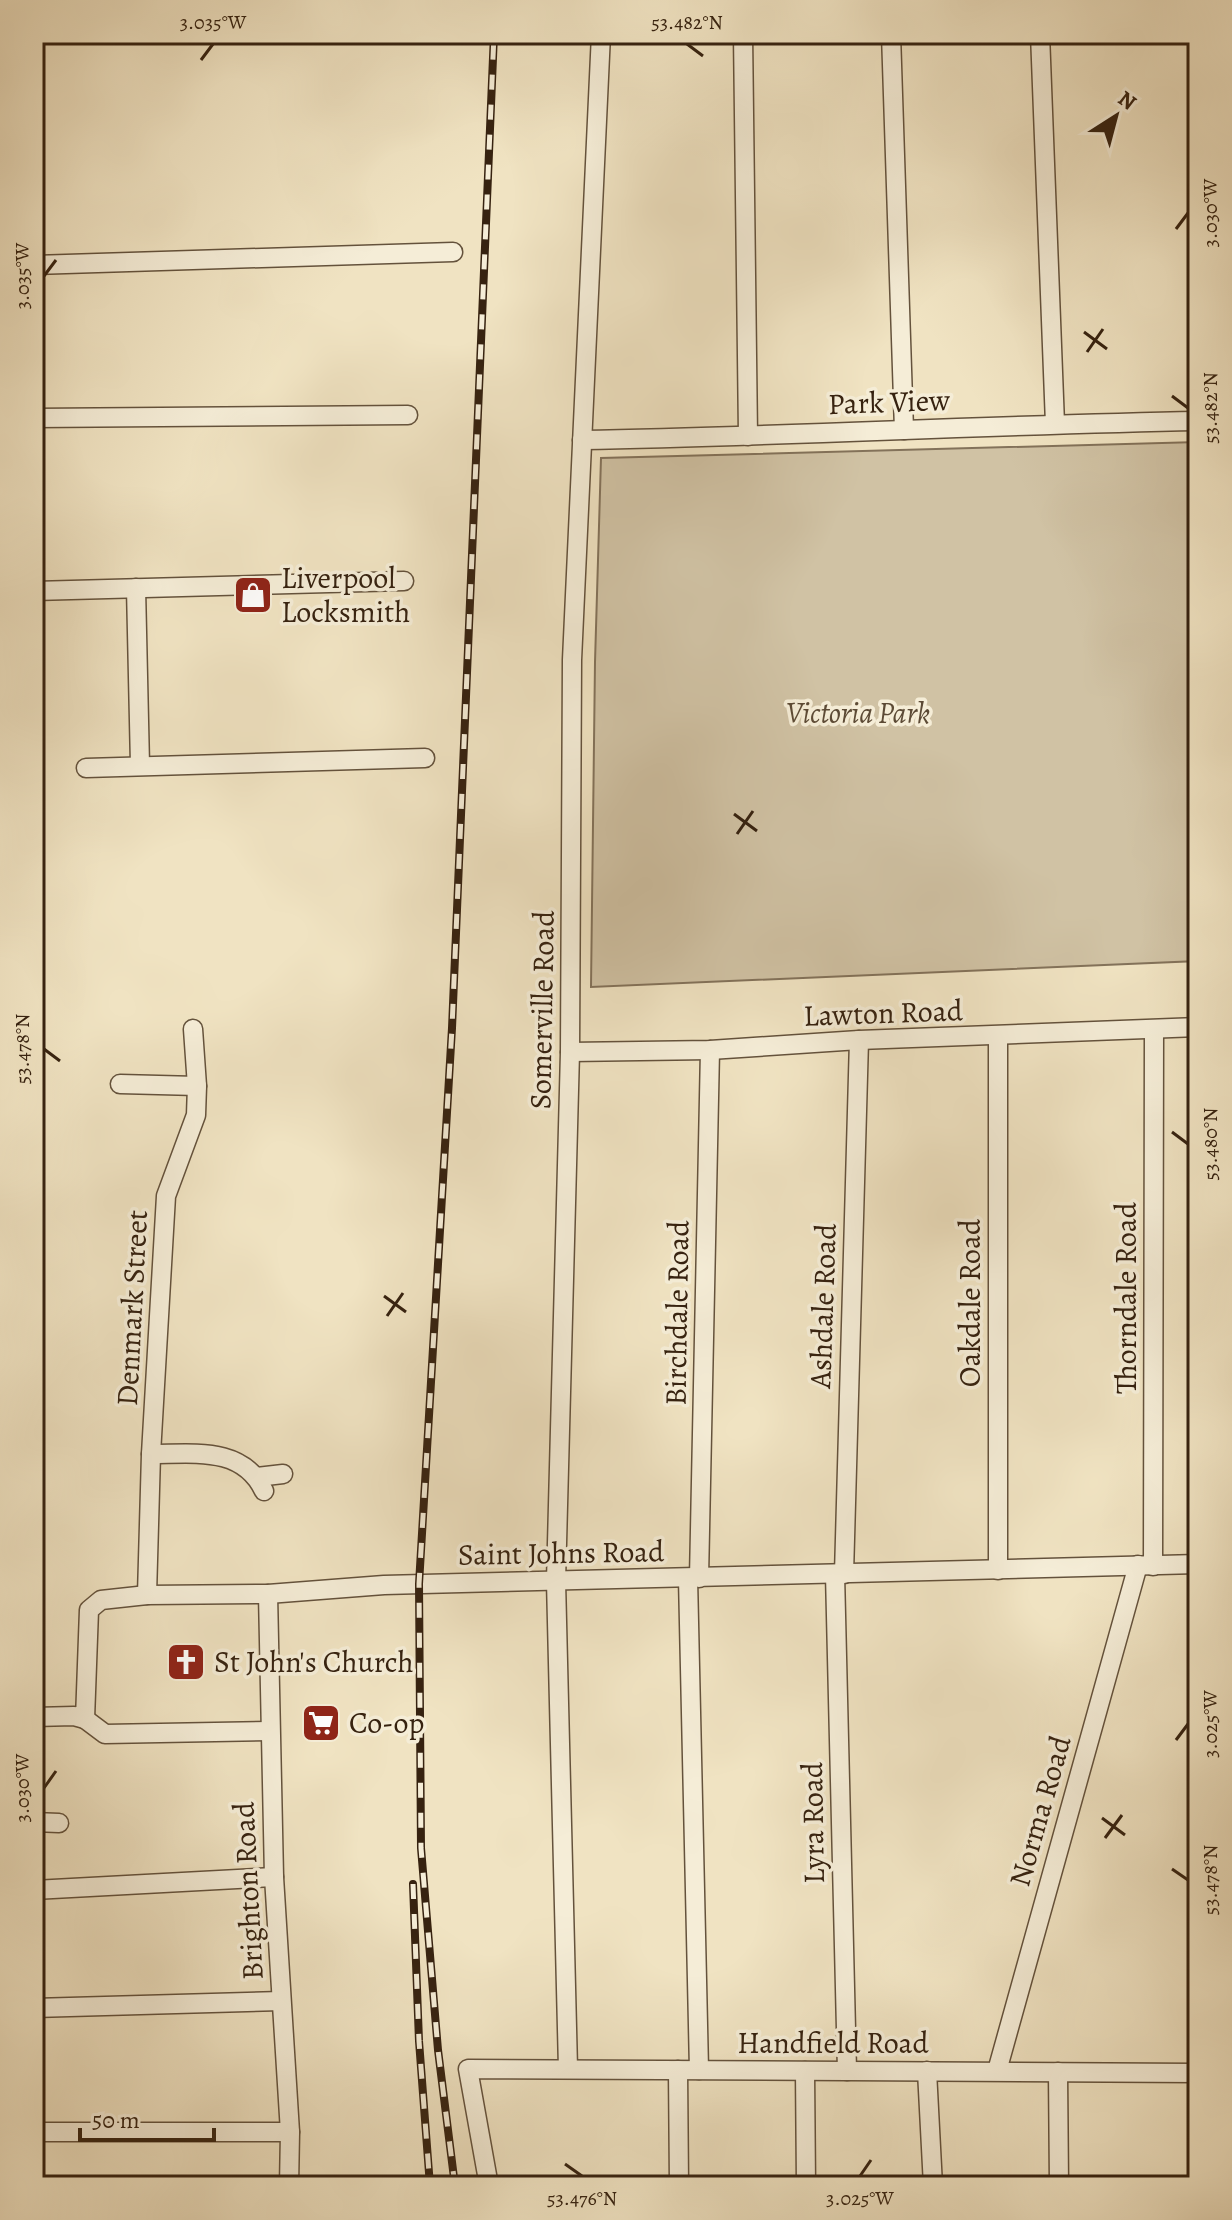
<svg xmlns="http://www.w3.org/2000/svg" width="1232" height="2220" font-family="Alegreya,serif">
<style>
.green{fill:#d0c2a4;stroke:#83725a;stroke-width:2}
.lines{fill:none;stroke-linecap:round;stroke-linejoin:round}
.minor-casing{stroke:#64523c;stroke-width:21}
.minor{stroke:#f5edd7;stroke-width:18}
.rail-casing{stroke:#362210;stroke-width:8}
.rail{stroke:#f5edd7;stroke-width:5;stroke-dasharray:15;stroke-linecap:butt}
.ticks{fill:none;stroke:#362210;stroke-width:3}
.labels{text-anchor:middle;stroke-width:7;stroke-linejoin:round;paint-order:stroke}
.street-label{font-size:30px;fill:#362210;stroke:#f5edd7}
.poi-label{font-size:30px;fill:#362210;stroke:#f5edd7;text-anchor:start}
.park-label{font-size:30px;font-style:italic;fill:#5c4a35;stroke:#f5edd7}
.neatline{fill:none;stroke:#362210;stroke-width:3}
.ticks-label{font-size:20px;text-anchor:middle;fill:#362210}
</style>
<rect width="100%" height="100%" fill="#f0e3c2"/>
<filter id="stains"><feTurbulence type="fractalNoise" baseFrequency=".0025" numOctaves="4"/><feColorMatrix values="0 0 0 0 .2 0 0 0 0 .09 0 0 0 0 .02 0 0 0 .5 -.17"/></filter>
<radialGradient id="worn" r=".72"><stop offset=".6" stop-color="#630" stop-opacity="0"/><stop offset="1" stop-color="#630" stop-opacity=".3"/></radialGradient>
<polygon class="green" points="1198,442 1198,961 591,987 595,662 601,458"/>
<g class="lines">
<defs>
<g id="minor">
<polyline points="743,34 748,436"/>
<polyline points="891,34 904,430"/>
<polyline points="1040,34 1055,424"/>
<polyline points="34,265 453,252"/>
<polyline points="34,418 408,415"/>
<path d="M 582,440 C 787,436 993,425 1198,421"/>
<polyline points="136,588 140,765"/>
<polyline points="34,591 404,581"/>
<polyline points="86,768 425,758"/>
<polyline points="570,1052 710,1050 859,1040 1198,1027"/>
<polyline points="120,1084 197,1086"/>
<path d="M 151,1454 C 194,1454 243,1446 264,1491"/>
<polyline points="257,1477 283,1474"/>
<polyline points="1153,1566 1154,1030"/>
<polyline points="998,1570 998,1036"/>
<polyline points="835,1574 847,2071"/>
<polyline points="844,1574 859,1040"/>
<polyline points="688,1578 699,2070"/>
<polyline points="699,1578 710,1050"/>
<polyline points="268,1594 274,1877 290,2132 289,2186"/>
<polyline points="147,1595 151,1454 166,1196 196,1115 197,1086 193,1029"/>
<polyline points="34,1717 74,1716 85,1719 89,1610 101,1600 147,1595 268,1594 384,1585 1198,1564"/>
<polyline points="85,1719 105,1734 270,1731"/>
<polyline points="34,1822 59,1823"/>
<polyline points="34,1890 274,1877"/>
<polyline points="34,2008 281,2001"/>
<polyline points="568,2069 556,1581 570,1052 572,660 601,34"/>
<polyline points="678,2070 679,2186"/>
<polyline points="805,2071 806,2186"/>
<polyline points="927,2071 933,2186"/>
<polyline points="997,2071 1138,1565"/>
<polyline points="1058,2072 1059,2186"/>
<polyline points="34,2132 290,2132"/>
<polyline points="489,2186 468,2069 1198,2073"/>
</g>
</defs>
<use href="#minor" class="minor-casing"/>
<use href="#minor" class="minor"/>
<defs>
<g id="rail">
<polyline points="413,1884 419,2041 430,2186"/>
<polyline points="455,2186 438,2050 421,1848 419,1584 452,1028 494,34"/>
</g>
</defs>
<use href="#rail" class="rail-casing"/>
<use href="#rail" class="rail"/>
</g>
<path class="ticks" d="M 687,44 L 703,56M 201,60 L 213,44M 1176,229 L 1188,213M 44,276 L 56,260M 1084,332 L 1107,349M 1087,352 L 1103,329M 1172,396 L 1188,408M 734,814 L 757,831M 737,834 L 753,811M 44,1049 L 60,1061M 1172,1132 L 1188,1144M 384,1296 L 406,1312M 387,1316 L 403,1293M 1176,1740 L 1188,1724M 44,1788 L 56,1771M 1102,1818 L 1125,1835M 1105,1838 L 1122,1815M 1172,1869 L 1188,1880M 565,2164 L 582,2176M 860,2176 L 871,2160"/>
<defs>
<symbol id="shop-square" viewBox="-11 -11 22 22"><rect x="-9" y="-9" width="18" height="18" rx="4" fill="#8f2418" stroke="#f5edd7"/><path d="M-5-2.5h2.3a2.7 3.5 0 0 1 5.4 0H5L5.5 6h-11ZM-1.5-2.5h3a1.5 2.3 0 0 0-3 0Z" fill="#fff"/></symbol>
<symbol id="church-square" viewBox="-11 -11 22 22"><rect x="-9" y="-9" width="18" height="18" rx="4" fill="#8f2418" stroke="#f5edd7"/><path d="M-1.2-6h2.4v3.5h3.3v2.4h-3.3V6h-2.4V-.1h-3.3v-2.4h3.3Z" fill="#fff"/></symbol>
<symbol id="supermarket-square" viewBox="-11 -11 22 22"><rect x="-9" y="-9" width="18" height="18" rx="4" fill="#8f2418" stroke="#f5edd7"/><path d="M-6-5.5h2.5l.6 2H6L4.5 2H-2.5L-4.4-4H-6ZM-1.5 3.2a1.3 1.3 0 1 0 .1 0ZM3 3.2a1.3 1.3 0 1 0 .1 0Z" fill="#fff"/></symbol>
</defs>
<g fill-rule="evenodd">
<use href="#shop-square" x="231" y="573" width="44" height="44"/>
<use href="#church-square" x="164" y="1640" width="44" height="44"/>
<use href="#supermarket-square" x="299" y="1701" width="44" height="44"/>
</g>
<g class="labels">
<g class="street-label">
<text transform="translate(889 402) rotate(-2)" y="10">Park View</text>
<text transform="translate(542 1010) rotate(-89)" y="10">Somerville Road</text>
<text transform="translate(883 1013) rotate(-2)" y="10">Lawton Road</text>
<text transform="translate(1126 1298) rotate(-90)" y="10">Thorndale Road</text>
<text transform="translate(970 1303) rotate(-90)" y="10">Oakdale Road</text>
<text transform="translate(823 1306) rotate(-88)" y="10">Ashdale Road</text>
<text transform="translate(132 1308) rotate(-87)" y="10">Denmark Street</text>
<text transform="translate(677 1313) rotate(-89)" y="10">Birchdale Road</text>
<text transform="translate(561 1553) rotate(-1)" y="10">Saint Johns Road</text>
<text transform="translate(1040 1811) rotate(-74)" y="10">Norma Road</text>
<text transform="translate(813 1823) rotate(-91)" y="10">Lyra Road</text>
<text transform="translate(248 1891) rotate(-93)" y="10">Brighton Road</text>
<text x="833" y="2053">Handfield Road</text>
</g>
<g class="poi-label">
<text x="281" y="588">Liverpool<tspan x="281" dy="34">Locksmith</tspan></text>
<text x="214" y="1672">St John's Church</text>
<text x="349" y="1733">Co-op</text>
</g>
<g class="park-label">
<text x="858" y="723">Victoria Park</text>
</g>
</g>
<rect width="1232" height="2220" fill="none" stroke="#f0e3c2" stroke-width="88"/>
<g transform="translate(1116 116) rotate(36)" stroke="#f5edd7" stroke-width="6" paint-order="stroke">
<path d="M0-6L14 30L0 20L-14 30Z" fill="#362210"/>
<text y="-12" font-size="22" font-weight="bold" text-anchor="middle" fill="#362210">N</text>
</g>
<path d="M80 2128v12h134v-12" fill="none" stroke="#362210" stroke-width="4"/>
<text x="92" y="2128" font-size="24" fill="#362210" stroke="#f5edd7" stroke-width="6" paint-order="stroke">50 m</text>
<rect x="44" y="44" width="1144" height="2132" class="neatline"/>
<g class="ticks-label">
<text x="213" y="29">3.035°W</text>
<text x="687" y="29">53.482°N</text>
<text transform="translate(1210 213) rotate(-90)" y="7">3.030°W</text>
<text transform="translate(22 276) rotate(-90)" y="7">3.035°W</text>
<text transform="translate(1210 408) rotate(-90)" y="7">53.482°N</text>
<text transform="translate(22 1049) rotate(-90)" y="7">53.478°N</text>
<text transform="translate(1210 1144) rotate(-90)" y="7">53.480°N</text>
<text transform="translate(1210 1724) rotate(-90)" y="7">3.025°W</text>
<text transform="translate(22 1788) rotate(-90)" y="7">3.030°W</text>
<text transform="translate(1210 1880) rotate(-90)" y="7">53.478°N</text>
<text x="582" y="2205">53.476°N</text>
<text x="860" y="2205">3.025°W</text>
</g>
<rect width="100%" height="100%" filter="url(#stains)"/>
<rect width="100%" height="100%" fill="url(#worn)"/>
</svg>
